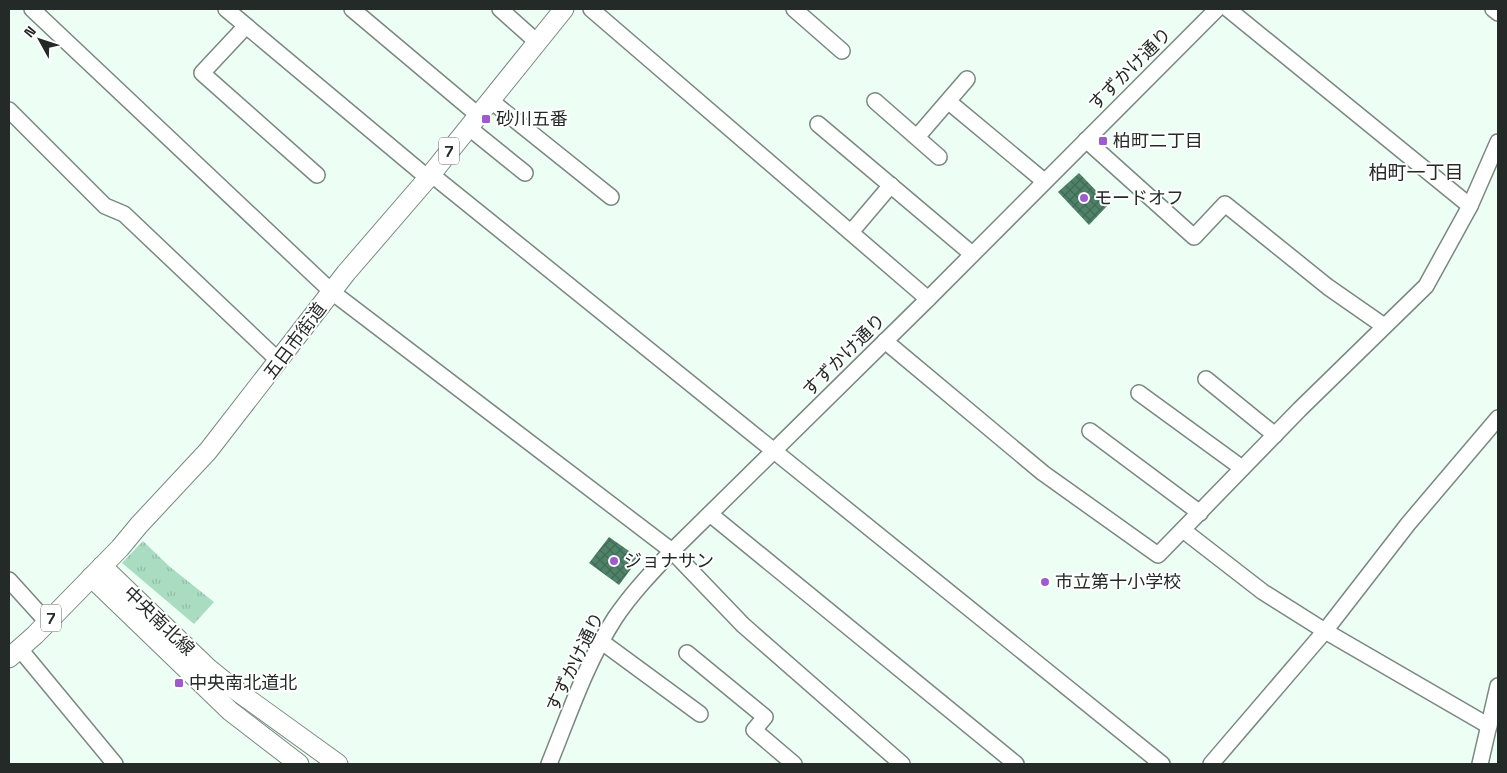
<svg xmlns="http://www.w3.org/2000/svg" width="1507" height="773" font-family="'Space Grotesk','Noto Sans JP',sans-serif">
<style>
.grass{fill:url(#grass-tufts)}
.building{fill:url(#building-cross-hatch)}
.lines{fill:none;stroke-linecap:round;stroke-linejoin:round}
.minor-casing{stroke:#798880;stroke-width:18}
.major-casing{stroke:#798880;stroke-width:21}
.minor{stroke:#fff;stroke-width:15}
.major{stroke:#fff;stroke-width:19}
.poi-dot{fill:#9e5bd0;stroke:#fff;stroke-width:2}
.labels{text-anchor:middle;stroke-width:4;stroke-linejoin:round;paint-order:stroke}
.shield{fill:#fff;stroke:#666a68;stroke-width:1}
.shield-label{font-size:16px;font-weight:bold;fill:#242a27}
.street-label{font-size:18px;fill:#242a27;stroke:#fff}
.poi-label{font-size:18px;fill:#242a27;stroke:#fff;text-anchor:start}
.neighbourhood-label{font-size:19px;fill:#242a27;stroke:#fff}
</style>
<defs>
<pattern id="grass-tufts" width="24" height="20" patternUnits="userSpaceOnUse" patternTransform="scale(1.25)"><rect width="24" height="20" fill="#a9dcc1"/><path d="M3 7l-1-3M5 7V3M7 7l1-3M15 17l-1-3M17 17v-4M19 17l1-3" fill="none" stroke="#91bda6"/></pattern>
<pattern id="building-cross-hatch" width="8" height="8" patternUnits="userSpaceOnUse" patternTransform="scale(1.25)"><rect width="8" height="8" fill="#4f8269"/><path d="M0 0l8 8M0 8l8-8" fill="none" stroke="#416b56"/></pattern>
</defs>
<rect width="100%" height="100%" fill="#edfef5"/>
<polygon class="grass" points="143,541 170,567 214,602 194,624 122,563"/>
<g class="building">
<polygon points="1079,173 1109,204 1089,225 1058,192"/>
<polygon points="609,537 639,558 619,585 589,563"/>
</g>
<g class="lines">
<defs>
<g id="minor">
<polyline points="32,9 332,292 672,551 743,625 902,764"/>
<polyline points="226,9 428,178 437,179 1162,764"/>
<polyline points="352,9 478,115"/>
<polyline points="500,9 537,42"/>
<polyline points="591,9 928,299"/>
<polyline points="794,9 842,51"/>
<polyline points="1228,9 1470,206"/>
<polyline points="1493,9 1498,13"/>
<polyline points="246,26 202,73 317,175"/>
<polyline points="490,100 611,197"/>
<polyline points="875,101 939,157"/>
<polyline points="949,102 1044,181"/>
<polyline points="9,110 105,206 124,214 279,361"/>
<polyline points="818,124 972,254"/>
<polyline points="468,127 525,173"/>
<polyline points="917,137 967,79"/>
<polyline points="1086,140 1194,237 1225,204 1328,287 1384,326"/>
<polyline points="852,231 891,185"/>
<polyline points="885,341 1043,473 1158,555 1300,409 1426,286 1470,206 1498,142"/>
<polyline points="1206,379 1275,435"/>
<polyline points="1139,393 1242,468"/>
<polyline points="1090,431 1200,513"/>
<polyline points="710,514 1016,764"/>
<polyline points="1183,530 1263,592 1325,631 1489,726"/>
<polyline points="9,580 47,622"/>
<polyline points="602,642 700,714"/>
<polyline points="19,648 115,764"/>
<polyline points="687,653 765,717 754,730 794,764"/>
<path d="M 549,764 C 569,715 586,663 615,618 C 631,594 652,572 672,551 L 928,299 L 1217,9"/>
<polyline points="1211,764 1325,631 1408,524 1498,418"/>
<polyline points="1480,764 1498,686"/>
</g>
<g id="major">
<polyline points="102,566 209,669 230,686 338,764"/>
<polyline points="91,577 230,711 299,764"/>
<polyline points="9,658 35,635 120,548 139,525 208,451 346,273 428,178 564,9"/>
</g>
</defs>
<use href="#minor" class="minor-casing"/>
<use href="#major" class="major-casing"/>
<use href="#minor" class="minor"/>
<use href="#major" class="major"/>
</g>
<g class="poi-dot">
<rect x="481" y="114" width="10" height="10" rx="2.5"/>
<rect x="1098" y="136" width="10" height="10" rx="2.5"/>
<circle cx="1084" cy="198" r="5"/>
<circle cx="614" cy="561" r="5"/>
<circle cx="1045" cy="582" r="5"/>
<rect x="174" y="678" width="10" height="10" rx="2.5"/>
</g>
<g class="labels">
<g class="shield">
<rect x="439" y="137.5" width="20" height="27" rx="4"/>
<rect x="41" y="604.5" width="20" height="27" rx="4"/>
</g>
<g class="shield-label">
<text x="449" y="157">7</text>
<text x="51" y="624">7</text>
</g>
<g class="street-label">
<text transform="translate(1130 69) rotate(-45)" y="6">すずかけ通り</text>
<text transform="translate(295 341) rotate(-53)" y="6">五日市街道</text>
<text transform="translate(844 355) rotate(-45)" y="6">すずかけ通り</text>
<text transform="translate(159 621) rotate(44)" y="6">中央南北線</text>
<text transform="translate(575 662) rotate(-64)" y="6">すずかけ通り</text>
</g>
<g class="poi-label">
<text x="496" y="125">砂川五番</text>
<text x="1113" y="147">柏町二丁目</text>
<text x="1094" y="204">モードオフ</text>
<text x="624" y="567">ジョナサン</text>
<text x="1055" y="588">市立第十小学校</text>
<text x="189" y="689">中央南北道北</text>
</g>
<g class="neighbourhood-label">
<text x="1416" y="179">柏町一丁目</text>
</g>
</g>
<rect width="1507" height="773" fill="none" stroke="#242a27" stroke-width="20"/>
<g transform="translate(40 40) rotate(310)" stroke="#ffffff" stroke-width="4" paint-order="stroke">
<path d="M0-4L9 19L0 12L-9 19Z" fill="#242a27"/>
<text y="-8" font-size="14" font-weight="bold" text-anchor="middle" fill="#242a27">N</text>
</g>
</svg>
